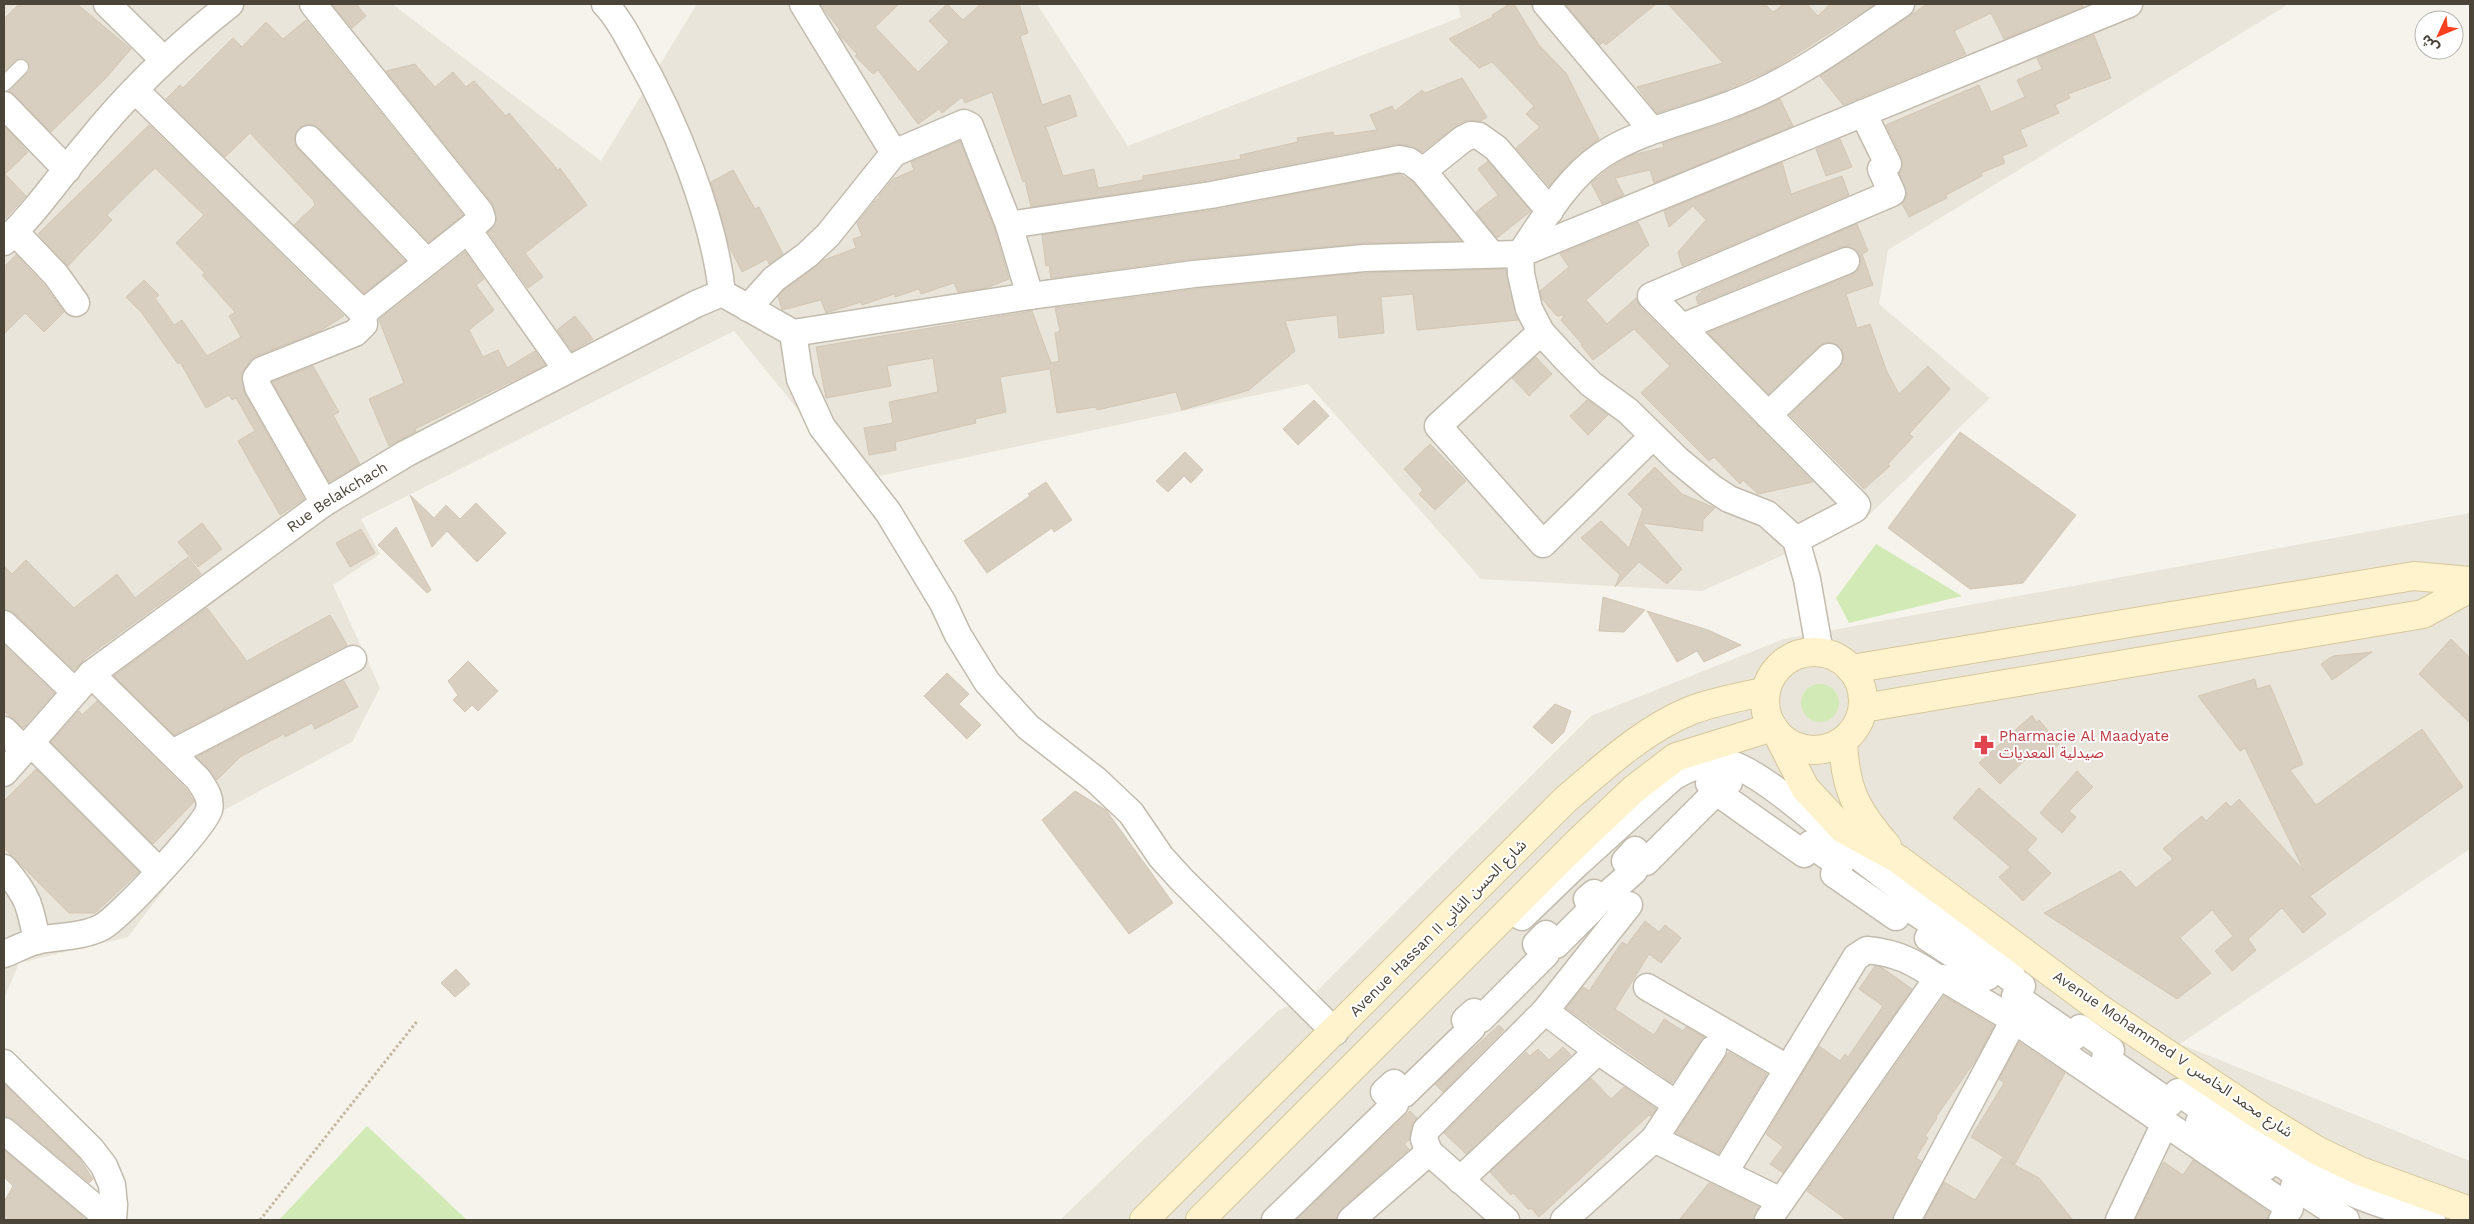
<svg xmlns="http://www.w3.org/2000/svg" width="2474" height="1224" font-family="'Work Sans','Noto Sans Arabic',sans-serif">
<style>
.residential{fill:#eae5da}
.green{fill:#d2eab5}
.building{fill:#d8cfc1;stroke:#d3c7b4}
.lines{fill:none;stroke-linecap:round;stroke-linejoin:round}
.lane-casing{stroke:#c2bbae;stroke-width:16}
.street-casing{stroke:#c2bbae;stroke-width:29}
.secondary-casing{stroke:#d6c79b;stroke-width:30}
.path{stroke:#c4b79f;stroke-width:3;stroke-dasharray:2.5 2.5;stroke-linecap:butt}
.lane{stroke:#fff;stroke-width:14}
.street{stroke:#fff;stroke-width:26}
.secondary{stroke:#fff3cd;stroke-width:28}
.labels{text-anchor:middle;stroke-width:4;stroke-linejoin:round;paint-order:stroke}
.street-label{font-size:15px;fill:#4b4439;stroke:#fff}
.health-label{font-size:15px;fill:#be3a42;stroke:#fff;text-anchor:start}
</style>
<rect width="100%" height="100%" fill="#f6f3ec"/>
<g class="residential">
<polygon points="4,4 392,4 601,161 697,4 1037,4 1128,146 1461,17 1458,4 2289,4 1888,250 1879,304 1990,398 1865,519 1702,591 1481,579 1308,384 856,481 734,331 361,519 380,554 333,585 380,688 352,742 224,810 128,937 19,963 4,999"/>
<polygon points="2470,513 2470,849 2180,1044 2470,1161 2470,1220 1060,1220 1278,1011 1316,992 1591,716 1784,639"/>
</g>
<g class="green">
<polygon points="1876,544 1962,596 1849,623 1836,598"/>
<circle cx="1820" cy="703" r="19"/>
<polygon points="367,1126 467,1220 279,1220"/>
</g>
<g class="building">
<polygon points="19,4 77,4 131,49 106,78 51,132 9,91 27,73 30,69 27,61 18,59 4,72 4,19"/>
<polygon points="332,4 356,4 366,16 352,28"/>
<polygon points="820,4 899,4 875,27 918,72 949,42 929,21 947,4 963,20 981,4 1019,4 1028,33 1020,36 1042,105 1070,95 1077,116 1046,127 1063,176 1094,169 1098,188 1143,180 1143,176 1241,159 1240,155 1298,142 1297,138 1333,132 1334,136 1377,130 1370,115 1392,106 1395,111 1422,90 1425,93 1462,78 1487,117 1481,121 1465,121 1456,126 1422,152 1412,146 1396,144 1208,180 1031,207 1025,181 1023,182 992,92 965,103 962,97 942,113 939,109 918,124 878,70 873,74 855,56 857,54 841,37 838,32 840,30"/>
<polygon points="1510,4 1514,4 1539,45 1566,73 1599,139 1567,165 1549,186 1516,148 1540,127 1526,114 1534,106 1492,62 1479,68 1449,39 1493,17 1492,15"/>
<polygon points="1565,4 1656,4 1606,45 1603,42 1600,45"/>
<polygon points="1668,4 1765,4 1773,12 1784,4 1807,4 1818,16 1830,4 1875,4 1775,68 1717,94 1657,113 1637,87 1723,63"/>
<polygon points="1927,4 2082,4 2083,7 2004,39 1991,13 1954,31 1966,54 1843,105 1820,76"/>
<polygon points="306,20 463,215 429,242 320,129 313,125 306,124 299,128 295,135 295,143 298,149 405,261 364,293 294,225 315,205 313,200 250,133 225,157 166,99 180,85 183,88 233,38 242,47 266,22 283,39"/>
<polygon points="2094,35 2111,78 2068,94 2070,98 2055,105 2059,113 2020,130 2027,146 2002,156 2005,163 1981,173 1982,176 1946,195 1947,198 1909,217 1902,204 1907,194 1899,173 1903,165 1902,158 1886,125 1979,85 1991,112 2025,97 2017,80 2042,69 2037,58"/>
<polygon points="415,64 435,87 453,72 466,87 474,81 506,116 509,113 558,170 560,168 587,205 525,253 543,277 528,288 488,232 497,221 492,203 386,71"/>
<polygon points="1780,99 1793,126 1654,183 1650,170 1615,178 1624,195 1602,204 1591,183 1610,168 1632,155 1664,147 1662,143 1727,122"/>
<polygon points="149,125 344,316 320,331 256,356 250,361 241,374 245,394 304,499 280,515 238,441 255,431 236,398 232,400 229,395 206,408 180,362 178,364 142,313 126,297 144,280 159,295 155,298 174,325 182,320 207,356 241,337 229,316 235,312 202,275 205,273 176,243 204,215 155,168 107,215 112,220 68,266 38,234"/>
<polygon points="4,126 28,152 5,174 26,196 4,220"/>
<polygon points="1840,139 1852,167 1826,176 1816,149"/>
<polygon points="960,141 995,230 1009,279 986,288 958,292 954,283 921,294 919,289 895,297 894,294 862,305 861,302 826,313 821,300 782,310 778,296 784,290 824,260 856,248 853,239 862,236 857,223 876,200 880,198 879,196 893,179 914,170 911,162"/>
<polygon points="1488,161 1531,211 1497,238 1476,212 1498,195 1478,169"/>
<polygon points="1782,162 1791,194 1842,176 1849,195 1682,266 1678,252 1706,220 1693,206 1669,227 1664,211"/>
<polygon points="733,170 755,209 759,207 783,254 769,264 767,259 742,272 729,246 711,182"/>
<polygon points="1399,174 1413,182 1461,241 1363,243 1192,259 1051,278 1049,265 1046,266 1042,235 1214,210"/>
<polygon points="1638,222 1649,245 1586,300 1607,324 1636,298 1640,307 1813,482 1758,494 1743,480 1740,484 1714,457 1709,461 1641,393 1670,366 1634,329 1593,360 1581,345 1582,344 1561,320 1565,315 1557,316 1542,299 1540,291 1569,267 1560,254"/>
<polygon points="1857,224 1868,251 1862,254 1873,285 1846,294 1857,328 1870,324 1887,372 1899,394 1928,366 1950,389 1909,434 1913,437 1888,464 1890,466 1864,489 1790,415 1840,367 1843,361 1844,354 1839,346 1833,343 1826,342 1819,346 1768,394 1708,333 1852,275 1858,270 1861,264 1860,256 1856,250 1849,246 1840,247 1698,304 1696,297 1702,291"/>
<polygon points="465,252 484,279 476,285 494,310 469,330 483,357 498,350 507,368 535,351 545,365 415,429 416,431 389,446 369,399 404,383 379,320"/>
<polygon points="16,255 44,285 64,312 44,332 25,313 4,334 4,267"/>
<polygon points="1506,269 1518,320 1417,330 1413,294 1381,297 1384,333 1339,338 1337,315 1285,321 1295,351 1249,390 1182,410 1176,392 1097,410 1096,407 1057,413 1050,369 1000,377 1006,412 975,419 976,423 895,442 896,450 869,455 864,428 893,423 889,402 938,392 933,358 887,366 891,386 826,398 816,347 1032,311 1051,363 1059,361 1055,333 1060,331 1055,308 1196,289 1365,273"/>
<polygon points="575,316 593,339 572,351 557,330"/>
<polygon points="1536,357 1552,374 1529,396 1512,378"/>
<polygon points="313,366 339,412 333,415 360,464 329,482 272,382"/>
<polygon points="1314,400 1329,416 1298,445 1283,429"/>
<polygon points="1587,400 1608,415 1588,435 1570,416"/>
<polygon points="1960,432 2076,515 2023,583 1970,589 1888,528"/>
<polygon points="1430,444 1466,481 1435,510 1419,494 1423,490 1404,469"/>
<polygon points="1185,452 1203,470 1191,483 1184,476 1168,492 1156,481"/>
<polygon points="1655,467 1682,494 1715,508 1703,520 1703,531 1642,523 1682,569 1667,584 1639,562 1615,587 1620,575 1581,538 1601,521 1629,548 1643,509 1628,494"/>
<polygon points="1046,482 1072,520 1054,532 1052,528 987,573 964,541 1030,496 1028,494"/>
<polygon points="410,495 434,518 446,505 460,519 476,503 506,533 477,562 447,531 432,547"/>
<polygon points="202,523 222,549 198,567 178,542"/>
<polygon points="396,527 431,590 427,593 378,545"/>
<polygon points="361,529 375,553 350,567 336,543"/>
<polygon points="188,557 201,574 87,657 74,670 14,613 4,609 4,566 12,574 26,560 74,608 117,574 135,598"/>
<polygon points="1603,597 1645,610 1624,632 1599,631"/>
<polygon points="207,608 247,661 330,615 347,645 174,735 114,676"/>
<polygon points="1647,611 1708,630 1741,645 1704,662 1697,651 1677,662"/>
<polygon points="2451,639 2470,658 2470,723 2419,674"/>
<polygon points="4,645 54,693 23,728 4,711"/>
<polygon points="2372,652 2332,680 2321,664 2333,656"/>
<polygon points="468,661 498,691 478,711 472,705 465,712 453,700 458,695 448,681"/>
<polygon points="947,673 969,694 959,704 981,725 967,739 924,696"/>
<polygon points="2255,679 2257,689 2270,685 2303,764 2290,770 2316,805 2422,729 2463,787 2310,896 2326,914 2303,933 2282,908 2248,939 2256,950 2232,971 2215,951 2233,936 2212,910 2180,938 2211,973 2177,999 2044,913 2121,871 2136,888 2173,859 2163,849 2181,833 2202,816 2206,821 2226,802 2231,807 2239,799 2304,871 2245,748 2240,751 2198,696"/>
<polygon points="344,681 358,707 315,729 312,723 285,737 284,734 240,757 217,780 197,757"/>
<polygon points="97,701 186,789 193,800 194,802 153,844 51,742 79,711 82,715"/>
<polygon points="1555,704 1571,711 1564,732 1552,744 1533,727"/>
<polygon points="2032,715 2036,722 2039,720 2059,744 2041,759 2034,751 2000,784 1979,763"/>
<polygon points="36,769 139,872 95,913 69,913 4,848 4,801"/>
<polygon points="2077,771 2093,787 2069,811 2076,817 2062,833 2040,813"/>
<polygon points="1979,788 2037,839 2027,850 2051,873 2023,901 1999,877 2010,867 1953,818"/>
<polygon points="1075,791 1106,810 1173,903 1129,934 1042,820"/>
<polygon points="1645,921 1659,932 1665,925 1681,938 1661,963 1649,954 1615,1009 1654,1035 1664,1019 1683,1031 1686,1027 1704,1037 1672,1083 1566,1008 1583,987 1589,991 1622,942 1627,945"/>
<polygon points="1875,966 1881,967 1912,989 1783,1173 1770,1164 1783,1147 1766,1134 1819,1046 1840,1061 1845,1054 1848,1057 1883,1006 1859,989"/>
<polygon points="456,969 470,984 455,997 441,983"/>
<polygon points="1944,996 1994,1026 1975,1061 1936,1117 1937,1118 1925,1136 1928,1138 1916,1158 1921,1161 1892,1220 1847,1220 1807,1191"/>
<polygon points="1499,1025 1504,1030 1443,1092 1435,1084"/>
<polygon points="2019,1042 2065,1073 2015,1164 1971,1137 2004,1083 1999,1079"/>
<polygon points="1563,1047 1571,1055 1466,1154 1444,1133 1526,1052 1530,1056 1538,1049 1549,1060"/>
<polygon points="1729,1052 1767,1074 1718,1154 1676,1133"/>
<polygon points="1591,1078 1611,1099 1624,1087 1656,1109 1651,1116 1649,1115 1539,1217 1531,1208 1529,1210 1513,1193 1511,1195 1490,1172"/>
<polygon points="5,1085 80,1159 93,1179 89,1183 14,1120 4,1116"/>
<polygon points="1410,1111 1417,1118 1411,1127 1410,1139 1404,1144 1409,1149 1341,1209 1336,1220 1296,1220"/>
<polygon points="4,1150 87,1220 4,1220 4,1202 13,1186 4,1177"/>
<polygon points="2002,1158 2039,1178 2073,1220 1924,1220 1944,1182 1975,1200"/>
<polygon points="2193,1160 2269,1212 2267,1220 2135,1220 2164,1162 2183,1175"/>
<polygon points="1709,1183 1759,1207 1753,1220 1679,1220"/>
</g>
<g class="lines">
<defs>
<polyline id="lane" points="4,84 21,67"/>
<g id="street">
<polyline points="107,4 164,60"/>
<polyline points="313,4 480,212 482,218 468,230 567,370"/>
<path d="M 605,4 C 618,18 627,35 636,52 C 674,118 714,217 722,293"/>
<polyline points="803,4 894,153"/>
<polyline points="1546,4 1652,130"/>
<polyline points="135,90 363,313 364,324 355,333 262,370 256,378 258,387 324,503"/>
<polyline points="4,105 67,170"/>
<polyline points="309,139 427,262"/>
<polyline points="1423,171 1463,139 1471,135 1479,136 1496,148 1550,211"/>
<polyline points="1009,225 1211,195 1399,159 1409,161 1423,171 1491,254"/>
<polyline points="15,232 56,275 76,303"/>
<path d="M 4,242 C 36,212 59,177 87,144 C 129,91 178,45 230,4"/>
<polyline points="722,293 793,333 1030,296 1194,274 1364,258 1520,254 2129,4"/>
<polyline points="748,308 774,279 807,255 828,235 894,153 964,123 970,126 1009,225 1030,296"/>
<polyline points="363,313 468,230"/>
<polyline points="1682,327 1846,261"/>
<polyline points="1541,332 1438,426 1543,544 1653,436"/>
<polyline points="793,333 800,379 822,427 888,512 943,603 958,635 987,682 1028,727 1096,780 1131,813 1161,857 1182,880 1335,1032"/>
<polyline points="1768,415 1829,357"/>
<polyline points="1796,540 1855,509 1857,505 1651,296 1892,193 1881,169 1888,164 1863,113"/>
<polyline points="4,624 75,692"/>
<path d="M 1820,653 L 1807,579 L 1796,540 L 1767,514 L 1729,499 L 1712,488 L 1678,460 L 1628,411 L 1591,384 L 1565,358 L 1541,332 L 1529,309 L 1521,274 L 1520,254 C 1543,221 1567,178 1602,155 C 1643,128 1694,120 1739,101 C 1798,78 1849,39 1901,4"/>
<polyline points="4,730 24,750"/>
<polyline points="31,743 159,871"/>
<polyline points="172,753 353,659"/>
<path id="s1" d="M 4,773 L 91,674 L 324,503 L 407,453 L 696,304 L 722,293"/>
<path d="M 4,868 C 28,896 30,905 37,941"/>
<path d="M 1522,917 L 1578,863 L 1673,777 C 1690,767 1712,759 1731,764 C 1763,774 1817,823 1845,846 C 1900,889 1955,931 2011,973"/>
<path d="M 4,954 C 15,950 27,943 39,940 C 60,936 83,937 102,927 C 119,918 204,827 209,810 C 212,798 204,788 198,779 L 91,674"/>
<polyline points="1647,987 1787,1068"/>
<polyline points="1545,1011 1598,1051"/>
<polyline points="4,1063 91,1149 104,1166 112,1185 114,1205 113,1220"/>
<path d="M 2193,1094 C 2230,1119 2266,1146 2304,1169 C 2343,1193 2388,1207 2432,1220"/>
<polyline points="2165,1123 2290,1208 2282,1220"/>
<polyline points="4,1131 110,1220"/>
<polyline points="1654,1139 1781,1201"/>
<polyline points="1429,1152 1424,1139 1426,1130 1545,1011 1629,905"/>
<path d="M 1725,1172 L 1856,957 L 1867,950 C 1898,953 1914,962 1939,979"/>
<polyline points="1460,1180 1598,1051 1676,1104"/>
<polyline points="1275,1220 1395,1104 1384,1092 1394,1083 1404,1094 1472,1028 1465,1020 1474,1012 1481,1019 1546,954 1536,944 1546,934 1556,945 1595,906 1587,899 1594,893 1601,900 1634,871 1625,861 1635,850 1646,862 1717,791 1709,783 1720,773 1729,782 1718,793 1804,854 1810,844 1840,865 1834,874 1896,917 1903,904 1936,926 1928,938 1987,977 1994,967 2022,986 2015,996 2074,1037 2080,1028 2111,1050 2105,1058 2170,1103 2178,1092 2205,1111 2199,1122 2266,1167 2272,1158 2300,1176 2294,1186 2346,1220"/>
<polyline points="1351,1220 1429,1152 1506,1220"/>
<polyline points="1564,1220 1654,1139 1713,1049"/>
<polyline points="1768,1220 1935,982 1943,978 2014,1020 2165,1123 2119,1220"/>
<polyline points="1907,1220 2014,1020"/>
</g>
<g id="secondary">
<circle cx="1814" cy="701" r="49"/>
<polyline points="1851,669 2414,576 2470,581"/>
<polyline points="1863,708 2423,614 2470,588"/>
<polyline points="1778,735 1805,788 1843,829 1898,859 2100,1009 2262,1117 2318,1151 2360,1171 2470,1211"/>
<path d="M 1843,741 C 1845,790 1856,810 1887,846"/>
<path d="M 1144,1220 L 1565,800 C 1604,767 1644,729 1692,710 C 1716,701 1742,697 1766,691"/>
<polyline points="1200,1220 1577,843 1634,789 1676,757 1773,727"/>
</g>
</defs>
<use href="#lane" class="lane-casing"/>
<use href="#street" class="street-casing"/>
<use href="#secondary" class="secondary-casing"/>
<polyline class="path" points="260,1220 418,1020"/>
<use href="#lane" class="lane"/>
<use href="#street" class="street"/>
<use href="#secondary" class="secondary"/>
</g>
<defs>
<symbol id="pharmacy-bare" viewBox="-9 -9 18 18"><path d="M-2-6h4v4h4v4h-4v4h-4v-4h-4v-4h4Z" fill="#e0444e" stroke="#fff" stroke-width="2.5" paint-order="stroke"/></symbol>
</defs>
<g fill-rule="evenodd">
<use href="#pharmacy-bare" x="1970" y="731" width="28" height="28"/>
</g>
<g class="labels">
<g class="street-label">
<text dy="5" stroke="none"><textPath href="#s1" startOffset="435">Rue Belakchach</textPath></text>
<text transform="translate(1438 928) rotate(-45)" y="5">Avenue Hassan II شارع الحسن الثاني</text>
<text transform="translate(2173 1054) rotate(34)" y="5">Avenue Mohammed V شارع محمد الخامس</text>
</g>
<g class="health-label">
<text x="1999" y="741">Pharmacie Al Maadyate<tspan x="1999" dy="17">صيدلية المعديات</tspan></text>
</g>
</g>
<rect width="2474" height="1224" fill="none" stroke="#4b4439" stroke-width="10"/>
<g transform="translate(2439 35) rotate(226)"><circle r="24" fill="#ffffff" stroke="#b7b4b0"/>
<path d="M0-4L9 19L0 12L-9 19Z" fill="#fc3f1d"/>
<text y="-8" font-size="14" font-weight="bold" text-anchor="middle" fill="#4b4439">ش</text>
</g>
</svg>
